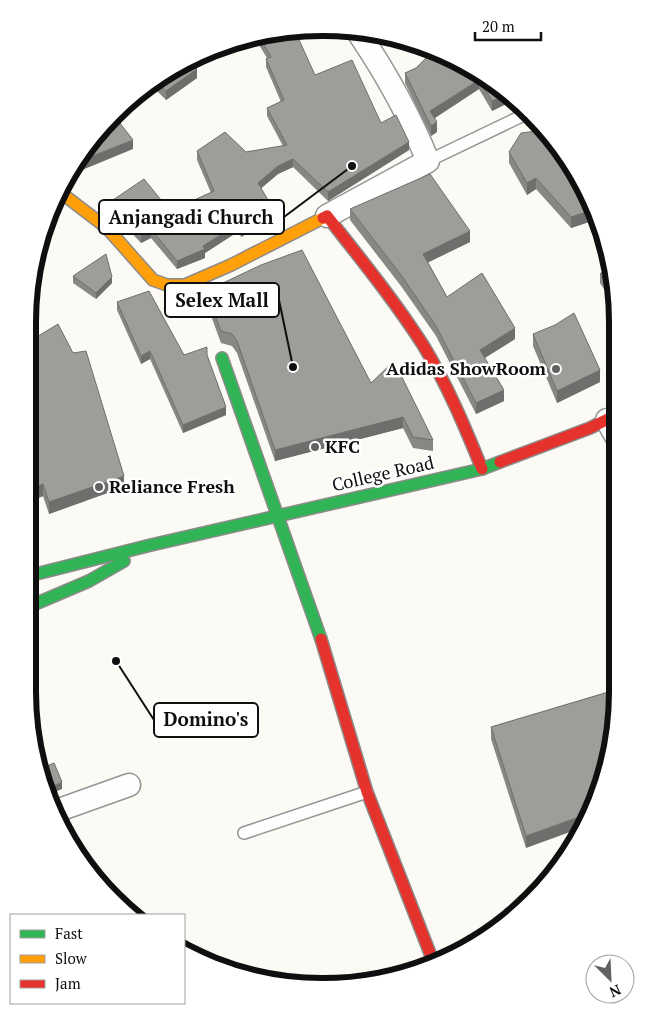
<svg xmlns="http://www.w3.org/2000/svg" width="645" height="1014" font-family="'PT Serif',serif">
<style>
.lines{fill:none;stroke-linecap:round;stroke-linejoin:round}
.lane-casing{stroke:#959593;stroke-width:14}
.street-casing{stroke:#959593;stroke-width:25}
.fast-casing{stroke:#8c8b89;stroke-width:14}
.slow-casing{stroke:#8c8b89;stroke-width:14}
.jam-casing{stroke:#8c8b89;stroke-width:14}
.lane{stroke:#fefefe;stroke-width:11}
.street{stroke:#fefefe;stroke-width:22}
.fast{stroke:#30b455;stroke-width:11}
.slow{stroke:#ff9f0a;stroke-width:11}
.jam{stroke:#e5322d;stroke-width:11}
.wall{fill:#898784}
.shaded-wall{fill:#6f6e6c}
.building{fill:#9f9d9a;stroke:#6f6e6c}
.poi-dot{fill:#626160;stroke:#fff;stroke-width:2}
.labels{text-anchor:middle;stroke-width:5;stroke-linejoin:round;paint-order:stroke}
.poi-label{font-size:18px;font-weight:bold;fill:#0f0f0f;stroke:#fff;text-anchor:start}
.street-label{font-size:18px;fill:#0f0f0f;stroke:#fff}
.rim{fill:none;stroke:#0f0f0f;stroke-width:6}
.leader{fill:none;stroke:#0f0f0f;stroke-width:2}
.callout-dot{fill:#0f0f0f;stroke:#fff;stroke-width:2}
.callout{fill:#fff;stroke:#0f0f0f;stroke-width:2}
.callout-label{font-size:19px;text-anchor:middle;font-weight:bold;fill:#0f0f0f}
</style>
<rect width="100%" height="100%" fill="#fbfaf5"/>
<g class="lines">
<defs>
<g id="lane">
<polyline points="428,161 528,113"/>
<polyline points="244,833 367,792"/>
</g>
<g id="street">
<path d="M 327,216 L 428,161 C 410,117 387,75 360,35"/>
<polyline points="607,420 616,436"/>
<polyline points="56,811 129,785"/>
</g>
<g id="fast">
<polyline points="222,358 321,639"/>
<polyline points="28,576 151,545 482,469 500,462"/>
<polyline points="28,607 89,581 124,561"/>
</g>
<polyline id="slow" points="60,192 107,228 153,280 167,285 185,285 231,265 323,218"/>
<g id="jam">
<path d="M 323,218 L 327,216 C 360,258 394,300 423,345 C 447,384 465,427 482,469"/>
<polyline points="500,462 590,428 616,415"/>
<polyline points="321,639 367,792 433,961"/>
</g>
</defs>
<use href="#lane" class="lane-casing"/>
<use href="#street" class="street-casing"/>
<use href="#fast" class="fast-casing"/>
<use href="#slow" class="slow-casing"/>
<use href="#jam" class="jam-casing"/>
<use href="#lane" class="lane"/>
<use href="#street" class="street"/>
<use href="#fast" class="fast"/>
<use href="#slow" class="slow"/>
<use href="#jam" class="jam"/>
</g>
<g class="wall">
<polygon points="284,30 315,75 381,123 409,150 328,201 293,167 278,174 261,188 274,219 241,237 239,231 205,253 205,258 177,269 151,238 141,243 110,210 110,202 170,211 211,193 197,160 197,151 246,152 283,146 267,116 267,108 281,102 266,67 266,59 267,58 256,40"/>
<polygon points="431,53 502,89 514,100 492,111 479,89 435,118 437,132 431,136 405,83 405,73 416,68"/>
<polygon points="198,59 193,64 197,78 166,100 153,87 175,67"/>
<polygon points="509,152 566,170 587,192 596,224 592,221 571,228 536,189 527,195 509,163"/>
<polygon points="350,209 470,242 428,262 447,297 515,339 484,358 504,401 476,414 436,336 401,286 350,220"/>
<polygon points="607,268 617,303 617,309 600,283 600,274"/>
<polygon points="73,276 112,283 96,299 73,283"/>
<polygon points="206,291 371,383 433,440 433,451 413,448 403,428 275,461 237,353 232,346 221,343 206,302"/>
<polygon points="117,302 184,355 207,355 226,415 183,433 150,359 141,364 117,310"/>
<polygon points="533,334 600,382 557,403 533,346"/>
<polygon points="30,341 124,487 49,514 43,496 29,502"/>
<polygon points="615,690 526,848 491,739 491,727"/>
</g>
<g class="shaded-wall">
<polygon points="198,59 189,67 189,62"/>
<polygon points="197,69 197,78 166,100 166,91"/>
<polygon points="479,80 479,89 430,121 430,111"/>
<polygon points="508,94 514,100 492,111 492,101"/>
<polygon points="437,122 437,132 431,136 431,126"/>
<polygon points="133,140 133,149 70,175 77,162"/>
<polygon points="409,142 409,150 328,201 328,192"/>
<polygon points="293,159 293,167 278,174 258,191 258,183 278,166"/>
<polygon points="536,178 536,189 527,195 527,183"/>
<polygon points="274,210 274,219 241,237 241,228"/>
<polygon points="592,210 592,221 571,228 571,217"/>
<polygon points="239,223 239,231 205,253 205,258 177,269 177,261 203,246"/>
<polygon points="151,229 151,238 141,243 141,234"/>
<polygon points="470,231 470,242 423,265 423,254"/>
<polygon points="112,277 112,283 96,299 96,293"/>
<polygon points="515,328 515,339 480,361 480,350"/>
<polygon points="150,351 150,359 141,364 141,356"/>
<polygon points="600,370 600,382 557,403 557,391"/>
<polygon points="504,390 504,401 476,414 476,403"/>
<polygon points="226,407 226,415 183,433 183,425"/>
<polygon points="403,417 403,428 275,461 275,450"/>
<polygon points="124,476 124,487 49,514 49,502"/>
<polygon points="43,484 43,496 29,502 29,490"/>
<polygon points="62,782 62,789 48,795 45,790"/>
<polygon points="590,813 581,828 526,848 526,836"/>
</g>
<g class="building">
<polygon points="284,30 295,31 315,75 352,60 381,123 396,115 409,142 328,192 293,159 278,166 258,183 274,210 241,228 239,223 203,246 205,249 177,261 151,229 141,234 110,202 144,179 170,211 214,191 197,151 225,132 246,152 287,145 267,108 284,100 266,59 271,57 260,38"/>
<polygon points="431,53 502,89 508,94 492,101 479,80 430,111 437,122 431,126 405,73 416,68"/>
<polygon points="191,62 197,69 166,91 157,83 175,67"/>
<polygon points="116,118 133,140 77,162 89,143"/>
<polygon points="545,130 566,170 571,168 587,192 592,210 571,217 536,178 527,183 509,152 521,133"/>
<polygon points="430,174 470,231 423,254 447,297 482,273 515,328 480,350 504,390 476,403 436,326 401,275 350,209"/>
<polygon points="302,250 371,383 394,361 433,440 413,437 403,417 275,450 237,341 232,334 221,331 206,291 261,265"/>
<polygon points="106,254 112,277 96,293 73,276"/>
<polygon points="607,268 615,297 600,274"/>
<polygon points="149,291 184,355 207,347 207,355 226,407 183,425 150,351 141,356 117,302"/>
<polygon points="574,313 600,370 557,391 533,334 555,325"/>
<polygon points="58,324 73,353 86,351 124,476 49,502 43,484 29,490 30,341"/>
<polygon points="615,690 615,730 595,805 590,813 526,836 491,727"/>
<polygon points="54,763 62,782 45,790 43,786 40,769"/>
</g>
<g class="poi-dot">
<circle cx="556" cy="369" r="5"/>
<circle cx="315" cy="447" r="5"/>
<circle cx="99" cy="487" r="5"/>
</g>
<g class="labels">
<g class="poi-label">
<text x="546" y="375" text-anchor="end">Adidas ShowRoom</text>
<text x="325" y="453">KFC</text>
<text x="109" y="493">Reliance Fresh</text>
</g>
<g class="street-label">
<text transform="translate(383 474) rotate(-13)" y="6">College Road</text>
</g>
</g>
<path d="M0 0H645V1014H0ZM322 36H323A286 286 0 0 1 609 322V692A286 286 0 0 1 323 978H322A286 286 0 0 1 36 692V322A286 286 0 0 1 322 36Z" fill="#fff" fill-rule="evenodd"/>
<path class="rim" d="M322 36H323A286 286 0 0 1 609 322V692A286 286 0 0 1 323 978H322A286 286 0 0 1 36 692V322A286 286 0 0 1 322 36Z"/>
<path class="leader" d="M352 166L284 217M293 367L279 300M116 661L154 720"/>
<g class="callout-dot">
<circle cx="352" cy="166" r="5"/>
<circle cx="293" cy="367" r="5"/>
<circle cx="116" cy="661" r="5"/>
</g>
<g class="callout">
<rect x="99" y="200" width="185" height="34" rx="5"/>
<rect x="165" y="283" width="114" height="34" rx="5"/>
<rect x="154" y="703" width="104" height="34" rx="5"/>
</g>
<g class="callout-label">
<text x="191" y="224">Anjangadi Church</text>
<text x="222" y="307">Selex Mall</text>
<text x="206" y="726">Domino's</text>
</g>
<rect x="10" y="914" width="175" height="90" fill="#ffffff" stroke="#9f9f9f"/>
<rect x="20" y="930" width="25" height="8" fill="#30b455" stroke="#9f9f9f"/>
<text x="55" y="939" font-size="15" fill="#0f0f0f">Fast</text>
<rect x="20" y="955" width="25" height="8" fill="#ff9f0a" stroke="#9f9f9f"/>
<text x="55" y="964" font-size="15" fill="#0f0f0f">Slow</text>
<rect x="20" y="980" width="25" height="8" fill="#e5322d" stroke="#9f9f9f"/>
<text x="55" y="989" font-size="15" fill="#0f0f0f">Jam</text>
<g transform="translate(610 979) rotate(156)"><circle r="24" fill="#ffffff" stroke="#9f9f9f"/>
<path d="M0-4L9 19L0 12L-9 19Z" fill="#626160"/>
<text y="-8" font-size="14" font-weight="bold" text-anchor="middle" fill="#0f0f0f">N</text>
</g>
<path d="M475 32v8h66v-8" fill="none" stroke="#0f0f0f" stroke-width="2.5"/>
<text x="482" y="32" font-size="15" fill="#0f0f0f" stroke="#ffffff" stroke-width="4" paint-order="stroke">20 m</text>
</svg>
